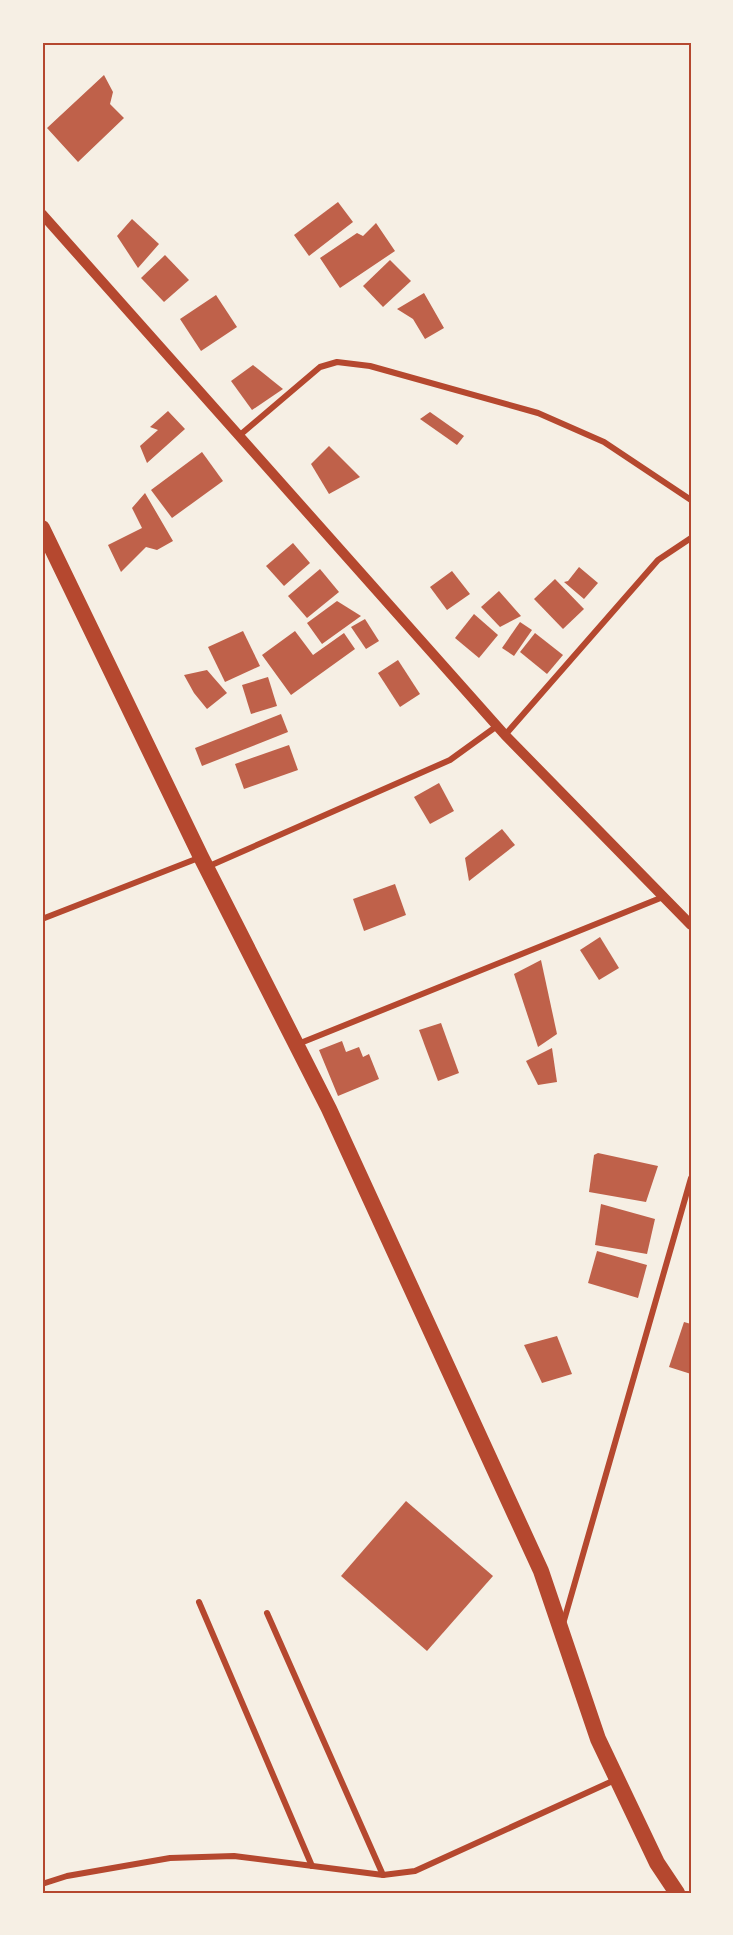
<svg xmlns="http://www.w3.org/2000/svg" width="733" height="1935" font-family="'Varela Round',sans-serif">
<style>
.building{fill:#bf614a}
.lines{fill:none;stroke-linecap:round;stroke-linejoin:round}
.minor{stroke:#b5482f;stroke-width:6}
.tertiary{stroke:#b5482f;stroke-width:10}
.trunk{stroke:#b5482f;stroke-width:16}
.neatline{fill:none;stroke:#b5482f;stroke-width:2}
</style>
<rect width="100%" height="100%" fill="#f6efe4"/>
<g class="building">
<polygon points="104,75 113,92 110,104 124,118 78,162 47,128"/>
<polygon points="338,202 353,222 309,256 294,235"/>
<polygon points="132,219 159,244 138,268 117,236"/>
<polygon points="376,223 395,251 340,288 320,258 357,233 363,236"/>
<polygon points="165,255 189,280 164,302 141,278"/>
<polygon points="390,260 411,281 383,307 363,286"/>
<polygon points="424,293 444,328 425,339 413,319 397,309"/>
<polygon points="216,295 237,327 201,351 180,319"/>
<polygon points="253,365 283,389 252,410 231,381"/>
<polygon points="168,411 185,429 147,463 140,446 158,430 150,427"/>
<polygon points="430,412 464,436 457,445 420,419"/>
<polygon points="329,446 360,477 329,494 311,464"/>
<polygon points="202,452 223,481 172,518 151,490"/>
<polygon points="145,493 173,541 157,550 146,547 121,572 108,545 142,528 132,508"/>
<polygon points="293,543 310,563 284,586 266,566"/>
<polygon points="579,567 598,583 584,599 564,582 568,581"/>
<polygon points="320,569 339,592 307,618 288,596"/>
<polygon points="452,571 470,594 447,610 430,587"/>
<polygon points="555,579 584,609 563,629 534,599"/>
<polygon points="499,591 521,616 500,627 481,607"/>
<polygon points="337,601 361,616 322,644 307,623"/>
<polygon points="474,614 498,635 479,658 455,638"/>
<polygon points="365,619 379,641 366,649 351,627"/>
<polygon points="520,622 532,630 514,656 502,648"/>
<polygon points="243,631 260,666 225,682 208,647"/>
<polygon points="295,631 313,655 344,633 355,649 291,695 262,655"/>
<polygon points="535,633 563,655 547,674 520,652"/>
<polygon points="398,660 420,694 400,707 378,673"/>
<polygon points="207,670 227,693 207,709 194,693 184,675"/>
<polygon points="268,677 277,706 251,714 242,685"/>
<polygon points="281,714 288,732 202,766 195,748"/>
<polygon points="289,745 298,770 244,789 235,764"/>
<polygon points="439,783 454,811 430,824 414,797"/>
<polygon points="502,829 515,845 469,881 465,858"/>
<polygon points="395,884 406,915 364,931 353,899"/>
<polygon points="600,937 619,968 599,980 580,950"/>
<polygon points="541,960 557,1034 538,1047 514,974"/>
<polygon points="441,1023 459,1073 438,1081 419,1030"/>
<polygon points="342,1041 346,1052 359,1047 363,1057 369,1054 379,1079 338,1096 319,1050"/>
<polygon points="552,1048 557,1082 538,1085 526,1061"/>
<polygon points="598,1153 658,1166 646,1202 589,1192 594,1155"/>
<polygon points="601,1204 655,1219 647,1254 595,1245"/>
<polygon points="597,1251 647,1265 638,1298 588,1283"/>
<polygon points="684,1322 691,1324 691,1374 669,1367"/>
<polygon points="557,1336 572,1374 542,1383 524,1345"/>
<polygon points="406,1501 493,1576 427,1651 341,1576"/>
</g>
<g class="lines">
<g class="minor">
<polyline points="240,435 320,367 337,362 370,366 538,413 604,442 691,500"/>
<polyline points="505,735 658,560 691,538"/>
<polyline points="207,867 450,760 497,726"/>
<polyline points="42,919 201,857"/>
<polyline points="298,1044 663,897"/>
<polyline points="199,1602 312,1866"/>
<polyline points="267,1613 383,1875 415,1871 617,1779"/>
<polyline points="563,1624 691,1178"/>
<polyline points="42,1884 67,1876 170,1858 234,1856 383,1875"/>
</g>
<polyline class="tertiary" points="42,214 505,735 691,925"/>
<polyline class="trunk" points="42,528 201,857 329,1109 541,1571 598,1739 657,1863 677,1893"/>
</g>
<rect width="733" height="1935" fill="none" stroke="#f6efe4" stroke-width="87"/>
<rect x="44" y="44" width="646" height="1848" class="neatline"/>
</svg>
